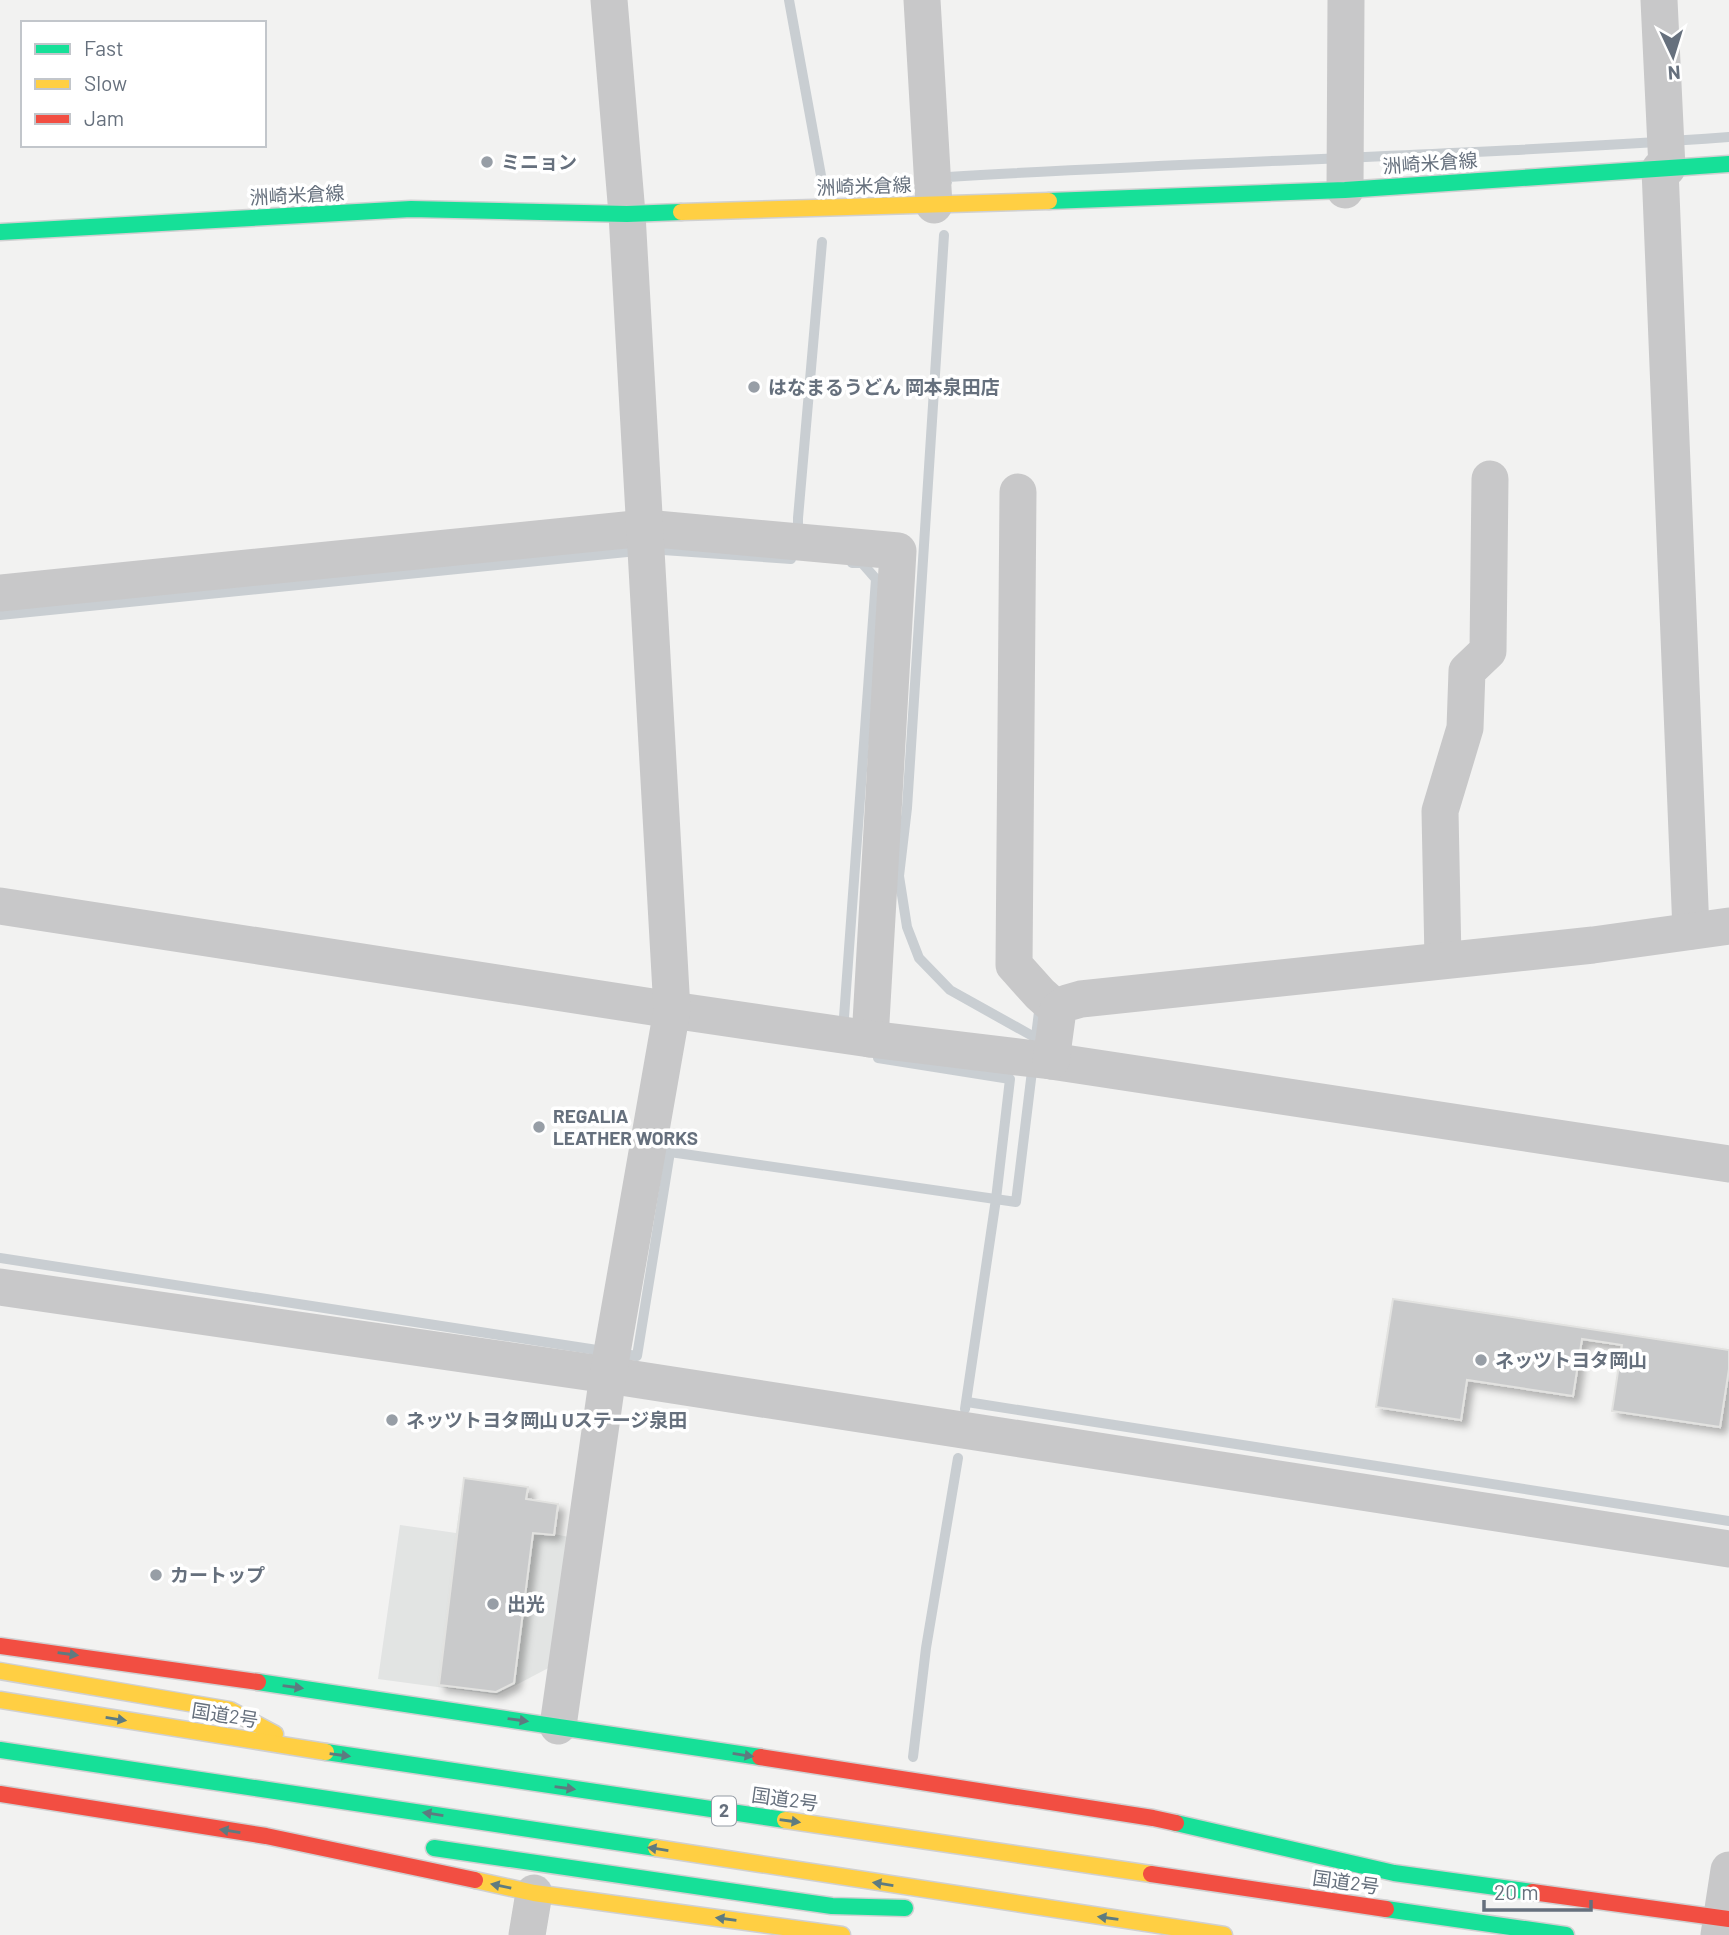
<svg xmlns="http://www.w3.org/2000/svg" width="1729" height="1935" font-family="Barlow,'Noto Sans JP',sans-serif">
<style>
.built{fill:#e2e4e3}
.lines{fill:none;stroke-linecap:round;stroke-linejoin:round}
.stream{stroke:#c9ced2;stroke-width:10}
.building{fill:#c9cacb;stroke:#e2e2e0;stroke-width:2;filter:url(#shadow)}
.fast-casing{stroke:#d0d0d1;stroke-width:19}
.slow-casing{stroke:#d0d0d1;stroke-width:19}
.jam-casing{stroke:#d0d0d1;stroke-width:19}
.street{stroke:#c8c8c9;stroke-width:37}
.fast{stroke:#16e098;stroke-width:16}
.slow{stroke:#ffcf43;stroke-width:16}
.jam{stroke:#f24e42;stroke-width:16}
.oneway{fill:#5e7b80}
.poi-dot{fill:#979ea6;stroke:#fff;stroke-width:2.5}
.labels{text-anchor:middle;stroke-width:7;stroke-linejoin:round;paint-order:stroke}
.shield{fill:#fff;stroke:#949ba4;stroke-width:2}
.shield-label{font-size:18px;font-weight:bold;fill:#66707d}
.poi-label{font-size:19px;font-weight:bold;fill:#66707d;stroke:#fff;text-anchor:start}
.street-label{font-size:19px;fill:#66707d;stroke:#fff}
</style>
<defs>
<filter id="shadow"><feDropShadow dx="6" dy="6" stdDeviation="3.5" flood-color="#0004"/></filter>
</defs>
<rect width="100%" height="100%" fill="#f2f2f1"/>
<polygon class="built" points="464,1478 528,1487 526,1499 558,1504 554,1534 574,1538 556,1664 497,1695 378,1679 400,1525 456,1533"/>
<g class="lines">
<g class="stream">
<polyline points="789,0 824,192"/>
<path d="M 947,182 L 948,177 C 1208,161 1469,156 1729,137"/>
<polyline points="944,235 907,808 899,876 907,927 919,958 950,990 1036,1038"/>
<polyline points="798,536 798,518 822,242"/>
<polyline points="663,550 791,559"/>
<polyline points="0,615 627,552"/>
<polyline points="843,1031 876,579 862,563 852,563"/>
<polyline points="1035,1044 1040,1004"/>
<polyline points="878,1058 1010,1079 996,1199 965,1409"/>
<polyline points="0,1258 597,1350"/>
<polyline points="630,1355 637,1356 670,1152 1016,1202 1033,1063"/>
<polyline points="967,1402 1729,1521"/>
<polyline points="913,1757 926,1648 958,1458"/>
</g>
</g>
<g class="building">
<polygon points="1393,1299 1729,1350 1729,1369 1720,1427 1612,1411 1622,1345 1582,1339 1573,1396 1467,1380 1461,1420 1376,1407"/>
<polygon points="464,1478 528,1487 526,1499 558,1504 554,1535 533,1533 514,1683 496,1692 439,1685"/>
</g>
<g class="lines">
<defs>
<g id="fast">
<polyline points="1049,201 1345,190 1729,164"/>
<polyline points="0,232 411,209 627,214 681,212"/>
<polyline points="258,1682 760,1757"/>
<polyline points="0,1750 656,1848"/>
<polyline points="326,1752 785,1820"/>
<polyline points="1176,1823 1394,1873 1532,1892"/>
<polyline points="434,1848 832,1906 905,1908"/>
<polyline points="1386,1909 1566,1935"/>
</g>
<g id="slow">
<polyline points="681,212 1049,201"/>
<polyline points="0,1671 230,1710 275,1734"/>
<polyline points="0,1700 326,1752"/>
<polyline points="785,1820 1151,1874"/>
<polyline points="656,1848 1224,1935"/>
<polyline points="475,1880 534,1893 842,1935"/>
</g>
<g id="jam">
<polyline points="0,1646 258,1682"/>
<polyline points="760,1757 1153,1818 1176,1823"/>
<polyline points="0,1794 266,1836 475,1880"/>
<polyline points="1151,1874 1386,1909"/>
<polyline points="1532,1892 1729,1919"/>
</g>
</defs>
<use href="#fast" class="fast-casing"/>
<use href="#slow" class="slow-casing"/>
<use href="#jam" class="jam-casing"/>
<g class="street">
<polyline points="922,0 934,205"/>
<polyline points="1659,0 1667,168"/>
<polyline points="1660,169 1691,931"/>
<polyline points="1345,190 1346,0"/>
<polyline points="1018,492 1014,965 1040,994 1058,1010"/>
<polyline points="0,593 645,528 898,551 870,1039"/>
<polyline points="0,906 672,1010 870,1039 1051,1061 1729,1164"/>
<polyline points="1443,960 1440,811 1465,728 1467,671 1488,651 1490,479"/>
<polyline points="1051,1061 1058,1010 1067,1003 1081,999 1593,945 1729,926"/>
<polyline points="0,1287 608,1375 1729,1549"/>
<polyline points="558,1726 608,1375 672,1010 627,214 609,0"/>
<polyline points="527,1935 534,1893"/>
<polyline points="1719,1935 1729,1870"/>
</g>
<use href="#fast" class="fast"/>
<use href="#slow" class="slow"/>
<use href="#jam" class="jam"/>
</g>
<defs><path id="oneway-solid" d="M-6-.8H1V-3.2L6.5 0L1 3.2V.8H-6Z" transform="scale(1.75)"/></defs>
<g class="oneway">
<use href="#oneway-solid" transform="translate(68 1654) rotate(8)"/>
<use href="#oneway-solid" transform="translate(293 1687) rotate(8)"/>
<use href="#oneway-solid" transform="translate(116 1719) rotate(9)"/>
<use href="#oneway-solid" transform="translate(518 1720) rotate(8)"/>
<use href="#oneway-solid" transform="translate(340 1755) rotate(8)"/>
<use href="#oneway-solid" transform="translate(743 1755) rotate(9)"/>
<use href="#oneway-solid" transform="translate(565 1788) rotate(8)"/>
<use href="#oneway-solid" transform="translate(433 1814) rotate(-171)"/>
<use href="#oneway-solid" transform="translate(790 1821) rotate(8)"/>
<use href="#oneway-solid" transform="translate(230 1831) rotate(-171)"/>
<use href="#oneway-solid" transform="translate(658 1849) rotate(-171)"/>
<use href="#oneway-solid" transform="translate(883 1884) rotate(-171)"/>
<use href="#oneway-solid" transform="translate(501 1886) rotate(-168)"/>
<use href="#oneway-solid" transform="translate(1108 1918) rotate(-172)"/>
<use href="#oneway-solid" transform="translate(726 1919) rotate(-172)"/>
</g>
<g class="poi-dot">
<circle cx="487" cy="162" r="7"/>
<circle cx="754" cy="387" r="7"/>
<circle cx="539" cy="1127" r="7"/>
<circle cx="1481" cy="1360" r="7"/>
<circle cx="392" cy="1420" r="7"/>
<circle cx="156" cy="1575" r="7"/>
<circle cx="493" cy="1604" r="7"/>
</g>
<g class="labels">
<rect class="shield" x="712" y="1796.5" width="24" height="29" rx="5"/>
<g class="shield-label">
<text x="724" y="1817">2</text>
</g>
<g class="poi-label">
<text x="501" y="169">ミニョン</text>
<text x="768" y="394">はなまるうどん 岡本泉田店</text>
<text x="553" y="1123">REGALIA<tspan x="553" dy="22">LEATHER WORKS</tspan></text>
<text x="1495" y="1367">ネッツトヨタ岡山</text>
<text x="406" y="1427">ネッツトヨタ岡山 Uステージ泉田</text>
<text x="170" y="1582">カートップ</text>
<text x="507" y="1611">出光</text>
</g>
<g class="street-label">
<text transform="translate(1430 163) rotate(-4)" y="7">洲崎米倉線</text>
<text transform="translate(864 186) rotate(-2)" y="7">洲崎米倉線</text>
<text transform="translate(297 195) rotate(-3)" y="7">洲崎米倉線</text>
<text transform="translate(225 1715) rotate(9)" y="7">国道2号</text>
<text transform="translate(785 1799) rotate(8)" y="7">国道2号</text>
<text transform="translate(1346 1882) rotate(8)" y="7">国道2号</text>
</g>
</g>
<rect x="21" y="21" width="245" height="126" fill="#ffffff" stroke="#c2c6cb" stroke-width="2"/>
<rect x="35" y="44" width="35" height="10" fill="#16e098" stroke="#c2c6cb" stroke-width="2"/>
<text x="84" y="56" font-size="21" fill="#66707d">Fast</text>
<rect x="35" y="79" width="35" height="10" fill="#ffcf43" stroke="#c2c6cb" stroke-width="2"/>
<text x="84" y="91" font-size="21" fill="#66707d">Slow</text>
<rect x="35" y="114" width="35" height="10" fill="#f24e42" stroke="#c2c6cb" stroke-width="2"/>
<text x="84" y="126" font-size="21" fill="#66707d">Jam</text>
<g transform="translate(1673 56) rotate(176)" stroke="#ffffff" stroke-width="5" paint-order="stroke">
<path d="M0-5L12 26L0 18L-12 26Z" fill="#66707d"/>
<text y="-10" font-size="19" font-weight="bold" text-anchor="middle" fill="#66707d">N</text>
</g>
<path d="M1484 1900v10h107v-10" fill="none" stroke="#66707d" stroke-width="3.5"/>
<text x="1494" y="1900" font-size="21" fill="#66707d" stroke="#ffffff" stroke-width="5" paint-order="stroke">20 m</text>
</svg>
